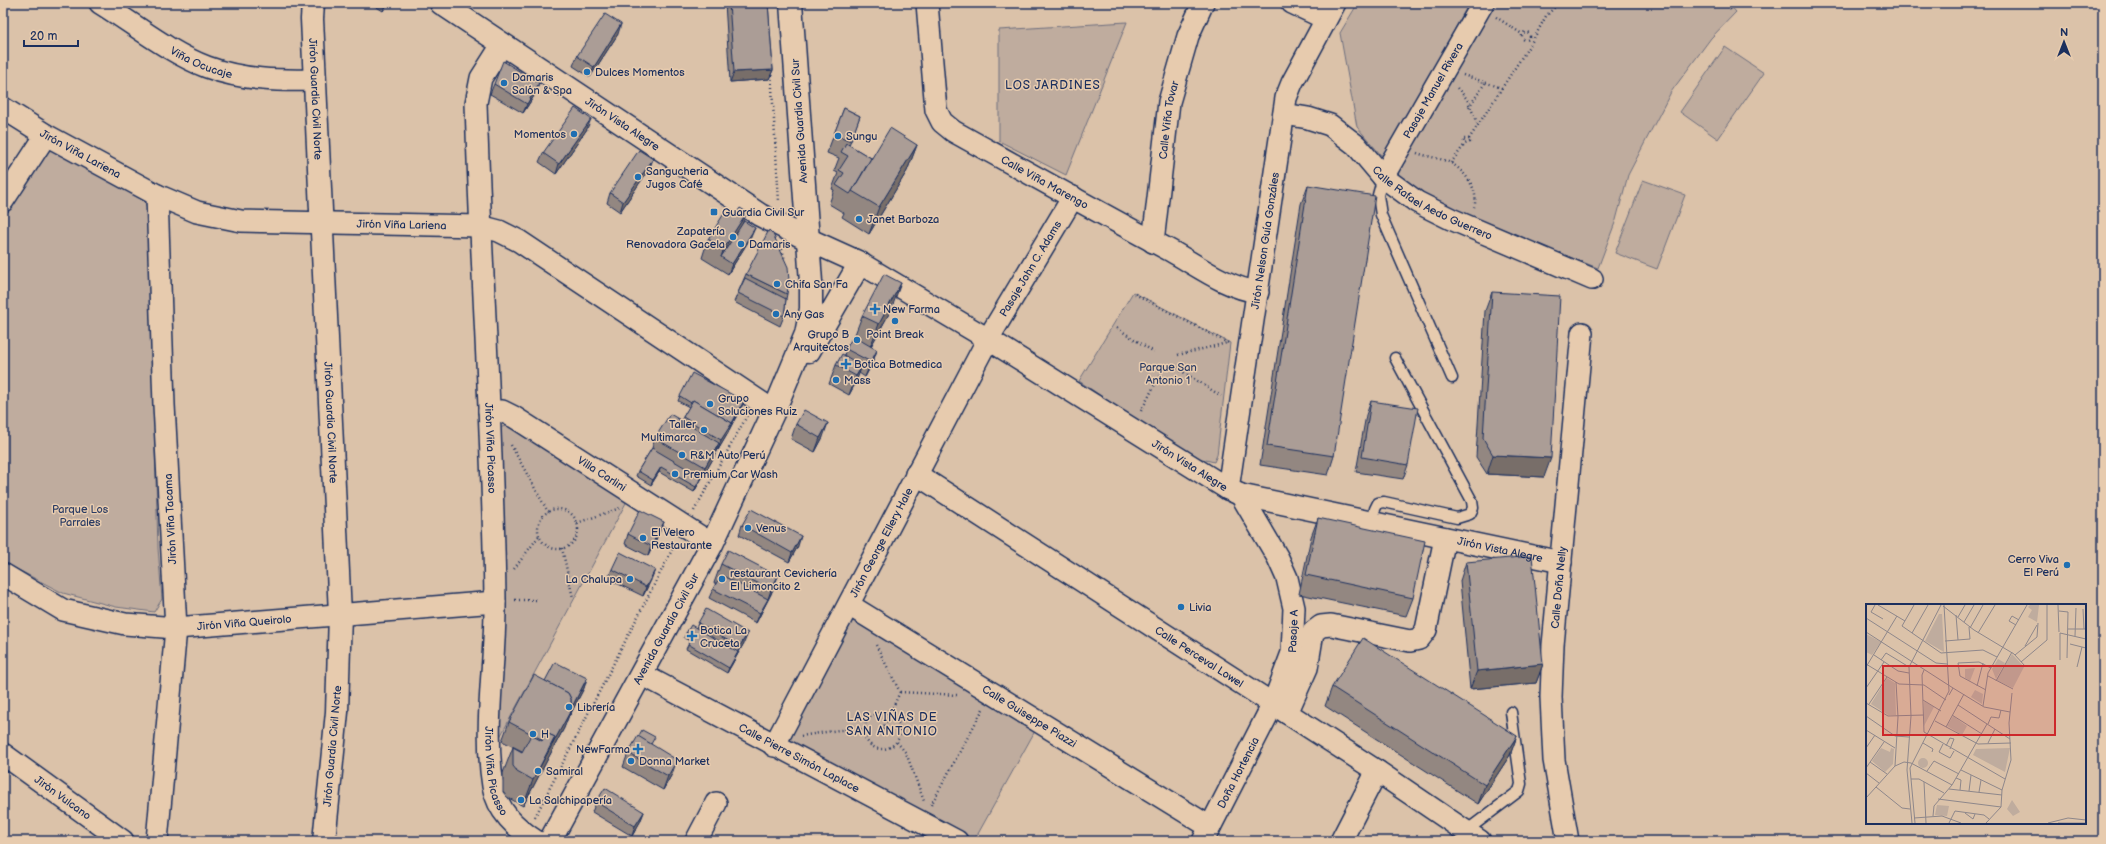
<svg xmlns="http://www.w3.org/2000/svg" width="2106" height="844" font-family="'Balsamiq Sans',sans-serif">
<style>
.green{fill:#bfac9e;stroke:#6d6e7e}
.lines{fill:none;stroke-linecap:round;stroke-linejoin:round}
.lane-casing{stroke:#1b2f5e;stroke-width:13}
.street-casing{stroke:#1b2f5e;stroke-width:24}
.secondary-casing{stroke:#1b2f5e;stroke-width:25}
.path{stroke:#1b2f5e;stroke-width:2.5;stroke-dasharray:1 3;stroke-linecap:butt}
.lane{stroke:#e7cbae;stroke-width:10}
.street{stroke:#e7cbae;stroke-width:21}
.secondary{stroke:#e7cbae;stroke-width:22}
.wall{fill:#938781;stroke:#1b2f5e}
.shaded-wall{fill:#786e69;stroke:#1b2f5e}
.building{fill:#ab9d96;stroke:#1b2f5e}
.poi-dot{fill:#1f6fb2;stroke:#e7cbae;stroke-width:1.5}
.labels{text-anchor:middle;stroke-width:3;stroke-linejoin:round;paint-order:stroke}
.street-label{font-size:11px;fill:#1b2f5e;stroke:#e7cbae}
.poi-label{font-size:11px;fill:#1b2f5e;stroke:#e7cbae;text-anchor:start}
.park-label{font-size:11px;fill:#2b3c64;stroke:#e7cbae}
.neighbourhood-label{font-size:12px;letter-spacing:1px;fill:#1b2f5e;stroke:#e7cbae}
.inset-road{fill:none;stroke:#8e878b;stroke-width:1}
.view{fill:#cd282b;fill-opacity:0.15;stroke:#cd282b;stroke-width:2}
.inset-edge{fill:none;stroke:#1b2f5e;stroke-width:2}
</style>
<rect width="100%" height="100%" fill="#dbc2a9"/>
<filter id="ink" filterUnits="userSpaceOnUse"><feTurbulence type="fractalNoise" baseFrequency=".025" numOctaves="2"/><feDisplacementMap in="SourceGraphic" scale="8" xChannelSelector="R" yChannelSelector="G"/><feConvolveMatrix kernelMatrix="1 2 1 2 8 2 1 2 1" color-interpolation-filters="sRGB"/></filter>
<g filter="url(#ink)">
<g class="green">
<polygon points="1358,3 1469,3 1386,155 1381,155 1357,127 1340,33"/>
<polygon points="1488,3 1728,3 1736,12 1711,38 1671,92 1628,175 1616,220 1598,268 1477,221 1423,193 1391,169"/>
<polygon points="1127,22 1066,175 999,141 999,30"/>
<polygon points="1725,47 1764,73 1718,139 1680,112"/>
<polygon points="50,148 135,195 145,202 148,212 158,548 162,599 154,612 116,607 63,593 3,562 3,215 44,152"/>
<polygon points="1643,180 1685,195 1657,269 1615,253"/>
<polygon points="1133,292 1230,343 1217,455 1214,462 1190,456 1079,381"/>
<polygon points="510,425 627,501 500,737 503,635 498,428"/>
<polygon points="854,614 1035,731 974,841 785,738"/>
</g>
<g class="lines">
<defs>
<g id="lane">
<polyline points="1383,177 1378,195 1381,215 1452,378"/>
<polyline points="1372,523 1375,509 1378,503 1384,502 1457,518 1470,514 1473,508 1472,501 1395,358"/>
<polyline points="1466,831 1519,791 1521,784 1511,712"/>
</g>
<g id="street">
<path id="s1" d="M 100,3 C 134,24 170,53 207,67 C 242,80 279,81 315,80"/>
<path id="s2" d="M 927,3 L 936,110 L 942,122 L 953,131 C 1025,171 1098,212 1171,251 C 1198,266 1227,288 1258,292"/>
<polyline points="1292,3 1326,19"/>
<path id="s3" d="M 502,45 L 481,78 L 476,103 C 481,269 493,435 495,600 C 496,662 483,725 493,786 C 498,812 515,827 536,841"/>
<path id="s4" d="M 3,108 L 46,135 L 157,195 L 197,212 L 241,221 L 480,226 L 499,231 L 519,241 L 774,411"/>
<path id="s5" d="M 1284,114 L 1308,118 L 1330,125 L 1356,145 L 1383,177 L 1417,202 L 1451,219 L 1592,279"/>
<path id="s6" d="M 1383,177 L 1483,3"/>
<polyline points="3,201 46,135"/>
<path id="s7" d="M 1153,242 L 1169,102 L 1188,36 L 1203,3"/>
<path id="s8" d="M 860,263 L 988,339 L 1228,489 L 1241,495 L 1561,562"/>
<path id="s9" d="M 489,411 L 502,411 L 514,417 L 712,544"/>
<path id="s10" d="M 916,474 L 1377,771 L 1480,841"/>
<path id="s11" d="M 1228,489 L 1286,98 L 1292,83 L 1335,3"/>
<path id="s12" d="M 3,574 L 63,610 L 125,624 L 176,628 L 495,602"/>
<path id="s13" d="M 849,605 L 1210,827"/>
<path id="s14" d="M 641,674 L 957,841"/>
<polyline points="1287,713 1307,668 1313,632 1321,626 1331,625 1410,641 1419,639 1426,630 1445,538"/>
<path id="s15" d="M 774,746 L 988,339 L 1073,197"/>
<path id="s16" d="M 3,754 L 123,841"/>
<polyline points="157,841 176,628 164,405 157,195"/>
<polyline points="696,841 716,803"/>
<path id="s17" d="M 1203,841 L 1273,704 L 1292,653 L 1294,608 L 1287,578 L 1278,558 L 1241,495"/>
<polyline points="1341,841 1377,771"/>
<path id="s18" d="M 1568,841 L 1554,760 L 1551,697 L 1553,645 L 1582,333"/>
</g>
<g id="secondary">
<path id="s19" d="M 313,3 L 312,19 L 340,614 L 337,712 L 324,841"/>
<path id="s20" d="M 441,3 L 760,215 L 807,239 L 860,263 L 809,351"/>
<path id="s21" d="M 550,841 L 712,544 L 774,411 L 806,334 L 811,309 L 811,282 L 791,3"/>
</g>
</defs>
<use href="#lane" class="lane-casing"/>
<use href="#street" class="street-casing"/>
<use href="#secondary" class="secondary-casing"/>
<g class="path">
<polyline points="1725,3 1731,10"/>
<polyline points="1496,17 1522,34"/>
<circle cx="1526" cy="36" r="4"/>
<polyline points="771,71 779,202"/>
<polyline points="1463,75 1502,88"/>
<polyline points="1457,88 1467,99 1478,125"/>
<polyline points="1469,107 1485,83"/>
<polyline points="1469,139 1533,40 1546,16 1559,3"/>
<path d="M 1417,153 C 1428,157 1441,158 1451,163 C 1465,171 1480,191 1474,207"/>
<polyline points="1451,163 1465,144 1470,142 1469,139 1463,139 1465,144"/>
<polyline points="782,249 785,260"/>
<polyline points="1135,294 1228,343"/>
<polyline points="1117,328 1154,352"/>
<polyline points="1178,355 1227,343"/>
<polyline points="1177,368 1221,396"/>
<polyline points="1141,411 1161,373"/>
<polyline points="511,445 548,512"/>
<circle cx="558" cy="529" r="20"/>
<polyline points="694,511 747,416"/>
<polyline points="577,523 620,508"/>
<polyline points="562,548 573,598"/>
<polyline points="514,569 539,536"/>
<polyline points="515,600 537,600"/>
<polyline points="876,645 900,692"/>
<polyline points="900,692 958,695"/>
<circle cx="882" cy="731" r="18"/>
<polyline points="881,733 900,692"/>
<polyline points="801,736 839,730 865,729"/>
<polyline points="897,742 906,753 924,801"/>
<polyline points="931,805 983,709"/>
<polyline points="535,817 675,544"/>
</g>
<use href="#lane" class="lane"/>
<use href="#street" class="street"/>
<use href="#secondary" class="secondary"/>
</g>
<g class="wall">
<polygon points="370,3 388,3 383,11"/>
<polygon points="725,3 768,3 773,70 769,79 730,82"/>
<polygon points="618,34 590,77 573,66 577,56"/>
<polygon points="494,84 536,93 523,113 490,94"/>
<polygon points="844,108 860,116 849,145 871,158 917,145 907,171 869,234 842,217 844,213 829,204 834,190 832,189 838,173 834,171 839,158 827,153"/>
<polygon points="587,129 556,174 539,162 543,153"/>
<polygon points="653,159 649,169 620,212 607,203 610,193"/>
<polygon points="1308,185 1334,456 1328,475 1260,465 1301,204"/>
<polygon points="734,217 743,221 751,237 728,274 702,258 708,239"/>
<polygon points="746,274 787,294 786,299 784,316 780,326 734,302"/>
<polygon points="1492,292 1544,477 1487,474 1476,457 1485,311"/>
<polygon points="891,310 871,346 877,350 872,364 865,377 859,373 855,384 849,395 829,384 836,365 844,355 846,349 854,337 862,316"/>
<polygon points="680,396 744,401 742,406 730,428 728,433 718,450 717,449 714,457 694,492 659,472 651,485 636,476 638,471 652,448 655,438 681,421 683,417 689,407 678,401"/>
<polygon points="1371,401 1408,465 1403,479 1356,472 1366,415"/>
<polygon points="796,424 823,437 815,452 791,439"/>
<polygon points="1318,518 1413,598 1406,616 1299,594 1311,537"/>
<polygon points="664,522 660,531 648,556 625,544 628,534"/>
<polygon points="742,525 798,546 789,562 739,535"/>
<polygon points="1466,562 1543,664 1536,683 1470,689 1460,581"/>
<polygon points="721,564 778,576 771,594 756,623 709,598 713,589 716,583 714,583"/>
<polygon points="612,569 651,580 643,596 608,579"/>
<polygon points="698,623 744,643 727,673 686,649 690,641 684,638 686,633 696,628"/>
<polygon points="587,678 584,688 570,715 569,715 564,728 523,806 507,797 503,792 503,773 513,747 522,752 522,751 502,741 509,722 545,681"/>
<polygon points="1332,687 1517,736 1510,755 1478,804 1325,706"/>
<polygon points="652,745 672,774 663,790 623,767 628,753"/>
<polygon points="596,802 644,812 640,822 632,836 592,812"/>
</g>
<g class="shaded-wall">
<polygon points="386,3 388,3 383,11"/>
<polygon points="621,24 618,34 590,77 594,67"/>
<polygon points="773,70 769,79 730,82 734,72"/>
<polygon points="539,83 536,93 523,113 527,104"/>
<polygon points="591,119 587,129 556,174 559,164"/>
<polygon points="917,145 907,171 869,234 879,207"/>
<polygon points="653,159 649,169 620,212 623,202"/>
<polygon points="747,212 740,230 721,257 724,248"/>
<polygon points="755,228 751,237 728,274 732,264"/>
<polygon points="901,283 891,310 869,350 879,324"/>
<polygon points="877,350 872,364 865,377 871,362"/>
<polygon points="862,366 855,384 849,395 856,376"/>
<polygon points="744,401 742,406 730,428 728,433 718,450 721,440"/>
<polygon points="828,423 823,437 815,452 820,438"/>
<polygon points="719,443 714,457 694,492 696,487 701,477 705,467"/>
<polygon points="1493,455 1551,458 1544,477 1487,474"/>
<polygon points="661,467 659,472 651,485 653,480"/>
<polygon points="664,522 660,531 648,556 651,546"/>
<polygon points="801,536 798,546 789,562 792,553"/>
<polygon points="655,570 651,580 643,596 646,587"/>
<polygon points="778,576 771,594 756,623 760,613 768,599 771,590"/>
<polygon points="748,633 744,643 727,673 729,668 738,652 739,647"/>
<polygon points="1543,664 1536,683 1470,689 1477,671"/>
<polygon points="587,678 584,688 570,715 573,705"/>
<polygon points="571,710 564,728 523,806 533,780"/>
<polygon points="1517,736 1510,755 1478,804 1485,785"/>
<polygon points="677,760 672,774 663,790 668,776"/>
<polygon points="644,812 640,822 632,836 635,826"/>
</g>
<g class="building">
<polygon points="729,3 768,3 773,70 734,72"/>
<polygon points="605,14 621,24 594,67 577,56"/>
<polygon points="503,61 539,83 527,104 494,84"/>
<polygon points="575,108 591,119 559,164 543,153"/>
<polygon points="844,108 860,116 851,141 834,134"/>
<polygon points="890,128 917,145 879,207 852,191"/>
<polygon points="846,143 871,158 852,191 850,194 836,185 844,173 839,170 848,156 841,152"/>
<polygon points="639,150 653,159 623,202 610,193"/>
<polygon points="1308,185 1375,196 1334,456 1267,446"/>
<polygon points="740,208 747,212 724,248 708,239 725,212 734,217"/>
<polygon points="744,221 755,228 732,264 721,257"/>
<polygon points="769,230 773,234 788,267 789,281 787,294 746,274"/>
<polygon points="884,274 901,283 879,324 862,316"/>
<polygon points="745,278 786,299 784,316 738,293"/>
<polygon points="1492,292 1560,296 1551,458 1493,455 1483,438"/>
<polygon points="853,336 877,350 871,362 846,349"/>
<polygon points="842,354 862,366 856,376 836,365"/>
<polygon points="692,373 744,401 732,423 693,400 691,403 680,396"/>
<polygon points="693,400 732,423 721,440 683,417"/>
<polygon points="1371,401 1418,408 1408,465 1362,457"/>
<polygon points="804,410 828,423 820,438 796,424"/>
<polygon points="670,414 719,443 705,467 655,438"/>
<polygon points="652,448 701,477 696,487 661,467 653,480 638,471"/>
<polygon points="751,509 801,536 792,553 742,525"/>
<polygon points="640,510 664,522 651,546 628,534"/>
<polygon points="1318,518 1425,541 1413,598 1306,575"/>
<polygon points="728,550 778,576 771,590 721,564"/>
<polygon points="620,552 655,570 646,587 612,569"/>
<polygon points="1532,556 1543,664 1477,671 1466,562"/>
<polygon points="721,575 768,599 760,613 713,589"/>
<polygon points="706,609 748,633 739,647 698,623"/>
<polygon points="691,625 738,652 729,668 688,644 693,636 686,633"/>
<polygon points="1363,638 1517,736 1485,785 1332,687"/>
<polygon points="555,662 587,678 573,705 571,704 571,699 568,693 545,681"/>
<polygon points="534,675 568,693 571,699 571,710 552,745 555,737 546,733 543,740 509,722"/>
<polygon points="642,730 655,737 651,744 638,737"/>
<polygon points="546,733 555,737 533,780 517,771 513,766 513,747 522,752 531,735 542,741"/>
<polygon points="638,736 677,760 668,776 628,753"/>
<polygon points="605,788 644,812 635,826 596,802"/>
</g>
</g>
<g class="poi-dot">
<circle cx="587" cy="72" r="4"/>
<circle cx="504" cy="83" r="4"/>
<circle cx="574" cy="134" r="4"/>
<circle cx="838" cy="136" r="4"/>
<circle cx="638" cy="177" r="4"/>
<rect x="710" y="208" width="8" height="8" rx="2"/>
<circle cx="859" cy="219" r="4"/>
<circle cx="733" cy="237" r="4"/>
<circle cx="741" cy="244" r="4"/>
<circle cx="777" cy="284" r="4"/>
<path d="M873 303h4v4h4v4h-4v4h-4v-4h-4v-4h4z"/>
<circle cx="776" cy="314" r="4"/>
<circle cx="895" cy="321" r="4"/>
<circle cx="857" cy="340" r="4"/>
<path d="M844 358h4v4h4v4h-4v4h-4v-4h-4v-4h4z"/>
<circle cx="836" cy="380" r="4"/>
<circle cx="710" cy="404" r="4"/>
<circle cx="704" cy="430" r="4"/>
<circle cx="682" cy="455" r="4"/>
<circle cx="675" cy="474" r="4"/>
<circle cx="748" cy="528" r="4"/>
<circle cx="643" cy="538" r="4"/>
<circle cx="2067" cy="565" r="4"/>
<circle cx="630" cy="579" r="4"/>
<circle cx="722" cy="579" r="4"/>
<circle cx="1181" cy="607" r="4"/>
<path d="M690 630h4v4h4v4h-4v4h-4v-4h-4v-4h4z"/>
<circle cx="569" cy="707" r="4"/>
<circle cx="533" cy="734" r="4"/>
<path d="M636 743h4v4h4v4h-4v4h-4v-4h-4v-4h4z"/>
<circle cx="631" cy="761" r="4"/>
<circle cx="538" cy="771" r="4"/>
<circle cx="521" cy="800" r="4"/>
</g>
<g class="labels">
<g class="street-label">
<text dy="4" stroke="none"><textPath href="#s1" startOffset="118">Viña Ocucaje</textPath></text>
<text dy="4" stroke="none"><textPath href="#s6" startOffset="100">Pasaje Manuel Rivera</textPath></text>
<text dy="4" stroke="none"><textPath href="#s19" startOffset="96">Jirón Guardia Civil Norte</textPath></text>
<text dy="4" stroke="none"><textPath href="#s7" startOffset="123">Calle Viña Tovar</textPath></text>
<text transform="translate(799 121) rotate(-94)" y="4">Avenida Guardia Civil Sur</text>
<text dy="4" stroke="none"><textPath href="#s20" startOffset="218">Jirón Vista Alegre</textPath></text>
<text dy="4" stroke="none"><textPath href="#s4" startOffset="90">Jirón Viña Lariena</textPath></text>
<text dy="4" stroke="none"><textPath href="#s2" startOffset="240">Calle Viña Marengo</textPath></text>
<text dy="4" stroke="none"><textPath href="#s5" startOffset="178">Calle Rafael Aedo Guerrero</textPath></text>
<text dy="4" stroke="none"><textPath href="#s4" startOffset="426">Jirón Viña Lariena</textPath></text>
<text dy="4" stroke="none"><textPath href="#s11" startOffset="251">Jirón Nelson Guía Gonzáles</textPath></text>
<text dy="4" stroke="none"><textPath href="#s15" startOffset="542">Pasaje John C. Adams</textPath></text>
<text dy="4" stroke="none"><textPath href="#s19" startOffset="420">Jirón Guardia Civil Norte</textPath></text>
<text dy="4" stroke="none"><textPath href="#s3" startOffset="410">Jirón Viña Picasso</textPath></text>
<text dy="4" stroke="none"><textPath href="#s8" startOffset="387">Jirón Vista Alegre</textPath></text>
<text dy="4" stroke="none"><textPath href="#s9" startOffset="131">Villa Carlini</textPath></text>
<text transform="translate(170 519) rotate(-93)" y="4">Jirón Viña Tacama</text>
<text dy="4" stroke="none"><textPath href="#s15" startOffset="230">Jirón George Ellery Hale</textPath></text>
<text dy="4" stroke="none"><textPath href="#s8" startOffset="711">Jirón Vista Alegre</textPath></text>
<text dy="4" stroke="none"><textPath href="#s18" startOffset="255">Calle Doña Nelly</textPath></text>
<text dy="4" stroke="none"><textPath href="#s12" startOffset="253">Jirón Viña Queirolo</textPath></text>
<text dy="4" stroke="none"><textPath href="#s21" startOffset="242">Avenida Guardia Civil Sur</textPath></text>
<text dy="4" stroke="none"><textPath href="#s17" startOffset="230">Pasaje A</textPath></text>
<text dy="4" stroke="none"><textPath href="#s10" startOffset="337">Calle Perceval Lowel</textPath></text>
<text dy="4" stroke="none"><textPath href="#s13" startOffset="212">Calle Guiseppe Piazzi</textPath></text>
<text transform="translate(332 746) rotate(-85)" y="4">Jirón Guardia Civil Norte</text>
<text dy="4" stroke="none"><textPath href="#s14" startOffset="179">Calle Pierre Simón Laplace</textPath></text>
<text dy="4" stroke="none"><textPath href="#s3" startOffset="734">Jirón Viña Picasso</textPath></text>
<text dy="4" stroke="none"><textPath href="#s17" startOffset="77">Doña Hortencia</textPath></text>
<text dy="4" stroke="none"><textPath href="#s16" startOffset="74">Jirón Vulcano</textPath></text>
</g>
<g class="poi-label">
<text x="595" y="76">Dulces Momentos</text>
<text x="512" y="81">Damaris<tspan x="512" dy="13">Salón &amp; Spa</tspan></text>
<text x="566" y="138" text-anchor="end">Momentos</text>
<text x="846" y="140">Sungu</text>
<text x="646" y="175">Sangucheria<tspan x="646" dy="13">Jugos Café</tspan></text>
<text x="722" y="216">Guardia Civil Sur</text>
<text x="867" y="223">Janet Barboza</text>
<text x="725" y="235" text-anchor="end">Zapatería<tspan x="725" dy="13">Renovadora Gacela</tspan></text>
<text x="749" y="248">Damaris</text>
<text x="785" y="288">Chifa San Fa</text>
<text x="883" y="313">New Farma</text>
<text x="784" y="318">Any Gas</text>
<text x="849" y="338" text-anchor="end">Grupo B<tspan x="849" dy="13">Arquitectos</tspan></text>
<text x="895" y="338" text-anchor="middle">Point Break</text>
<text x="854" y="368">Botica Botmedica</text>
<text x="844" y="384">Mass</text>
<text x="718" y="402">Grupo<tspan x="718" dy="13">Soluciones Ruiz</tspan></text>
<text x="696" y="428" text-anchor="end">Taller<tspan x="696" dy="13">Multimarca</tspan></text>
<text x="690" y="459">R&amp;M Auto Perú</text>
<text x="683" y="478">Premium Car Wash</text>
<text x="756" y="532">Venus</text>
<text x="651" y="536">El Velero<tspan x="651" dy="13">Restaurante</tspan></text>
<text x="2059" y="563" text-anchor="end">Cerro Viva<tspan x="2059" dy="13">El Perú</tspan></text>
<text x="730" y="577">restaurant Cevichería<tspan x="730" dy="13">El Limoncito 2</tspan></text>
<text x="622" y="583" text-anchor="end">La Chalupa</text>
<text x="1189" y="611">Livia</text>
<text x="700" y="634">Botica La<tspan x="700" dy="13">Cruceta</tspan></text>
<text x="577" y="711">Librería</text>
<text x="541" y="738">H</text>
<text x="630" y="753" text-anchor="end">NewFarma</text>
<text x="639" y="765">Donna Market</text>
<text x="546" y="775">Samiral</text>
<text x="529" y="804">La Salchipapería</text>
</g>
<g class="park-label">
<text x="1168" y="371">Parque San<tspan x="1168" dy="13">Antonio 1</tspan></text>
<text x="80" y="513">Parque Los<tspan x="80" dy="13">Parrales</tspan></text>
</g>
<g class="neighbourhood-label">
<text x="1053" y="89">LOS JARDINES</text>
<text x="892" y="721">LAS VIÑAS DE<tspan x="892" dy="14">SAN ANTONIO</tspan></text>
</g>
</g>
<g transform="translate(1866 604)">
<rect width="220" height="220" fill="#dbc2a9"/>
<path d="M 164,1 L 173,1 L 171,18 L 162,13 L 166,6 L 162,3 ZM 73,10 L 76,10 L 78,48 L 59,37 ZM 0,30 L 15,38 L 6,51 L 0,48 ZM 146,50 L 158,63 L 147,84 L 130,76 ZM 132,55 L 139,59 L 130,75 L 126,65 ZM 109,64 L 104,77 L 99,74 L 99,65 ZM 21,74 L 29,79 L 30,111 L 22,111 L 5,100 ZM 109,86 L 117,90 L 116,100 L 105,93 ZM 58,97 L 68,103 L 58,122 ZM 87,112 L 101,122 L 96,131 L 81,122 ZM 15,144 L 24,148 L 25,144 L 28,145 L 27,160 L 19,168 L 6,157 ZM 144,144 L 139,168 L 107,151 L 110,145 ZM52 159a5 5 0 1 1 10 0a5 5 0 1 1-10 0ZM 146,196 L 154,208 L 147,212 L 141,205 ZM 71,201 L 83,202 L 81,212 L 69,211 Z" fill="#bfac9e"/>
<path class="inset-road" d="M 9,1 L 5,8 L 17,15M 12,1 L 39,17M 48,1 L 36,22 L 75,49 L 117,46 L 131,53M 192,1 L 193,28M 77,2 L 108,26 L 148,50 L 159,62M 217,5 L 218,25M 193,7 L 202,8 L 201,54M 90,11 L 92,36M 92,13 L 99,1M 0,14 L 70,59 L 81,60M 98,18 L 108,1M 150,21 L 143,17 L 146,12 L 153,16M 104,24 L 117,1M 202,25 L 220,25M 0,28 L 45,57M 46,29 L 62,1M 112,29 L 129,1M 209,32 L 210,4M 79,37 L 104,35 L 103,23M 204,40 L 220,44M 159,42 L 171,21M 8,51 L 32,67 L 43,69M 149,51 L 171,33 L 172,19M 15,56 L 20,49 L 43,63M 194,56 L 194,29 L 220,35M 45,57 L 87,84 L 83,91M 155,58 L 181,36 L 181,1M 0,60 L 33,80 L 58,81 L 80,96M 0,63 L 31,12M 211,63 L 216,43M 58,66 L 56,71 L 58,128 L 139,175M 122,72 L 147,85M 130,77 L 146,48M 111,82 L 117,59M 0,84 L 18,58M 87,84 L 118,103 L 144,108M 120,86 L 94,72 L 92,59 L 113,58 L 125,64M 57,96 L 75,107M 0,99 L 22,112 L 58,111M 3,100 L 21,73M 92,101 L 144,135M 117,102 L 122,69 L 161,1M 86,111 L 116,130M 0,112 L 29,132 L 43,133M 69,117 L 112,140 L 145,139M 122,120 L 125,113 L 133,114 L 135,106M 80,123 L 98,90M 0,126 L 29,144M 57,139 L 67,145 L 66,148M 122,139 L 129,125M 77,140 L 73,148 L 84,154 L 88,147M 80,142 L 84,134 L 88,135 L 84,145M 0,144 L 9,131M 4,158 L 21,170M 29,162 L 32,113 L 30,78M 0,164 L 18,138M 95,166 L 136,186M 61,167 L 68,157 L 93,170M 0,169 L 13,179M 90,174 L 95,176 L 94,186M 45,175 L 53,175 L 78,189M 58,178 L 60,219M 10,183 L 36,204 L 44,205M 83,185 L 136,191M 103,187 L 105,171M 113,188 L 115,176M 0,194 L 29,162 L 38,158 L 45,159 L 86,181M 72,195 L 135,203M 99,209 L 107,215 L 109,210M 67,212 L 68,202 L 86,181 L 121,120M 48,214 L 76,212 L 95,219M 46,219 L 41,166 L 45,112 L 43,63 L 75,1M 49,219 L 44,164 L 83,87 L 78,1M 83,219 L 89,207 L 118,211 L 123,215M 120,219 L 135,203 L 136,186 L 145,156 L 143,119 L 146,89M 182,219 L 202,214 L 220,216M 192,219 L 219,219"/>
<path class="view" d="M 17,62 L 189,62 L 189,131 L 17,131 Z"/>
<rect width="220" height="220" class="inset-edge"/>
</g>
<rect width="2106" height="844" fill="none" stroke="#e7cbae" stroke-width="16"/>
<rect x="8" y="8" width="2090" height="828" fill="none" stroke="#1b2f5e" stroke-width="1.5" filter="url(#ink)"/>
<g transform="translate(2064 42)" stroke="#e7cbae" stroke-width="3" paint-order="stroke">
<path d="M0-3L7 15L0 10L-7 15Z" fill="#1b2f5e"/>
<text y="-6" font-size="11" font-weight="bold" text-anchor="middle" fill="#1b2f5e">N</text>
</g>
<path d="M24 40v6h54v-6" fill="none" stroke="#1b2f5e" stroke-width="2"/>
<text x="30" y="40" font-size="12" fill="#1b2f5e" stroke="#e7cbae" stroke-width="3" paint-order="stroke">20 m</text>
</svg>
